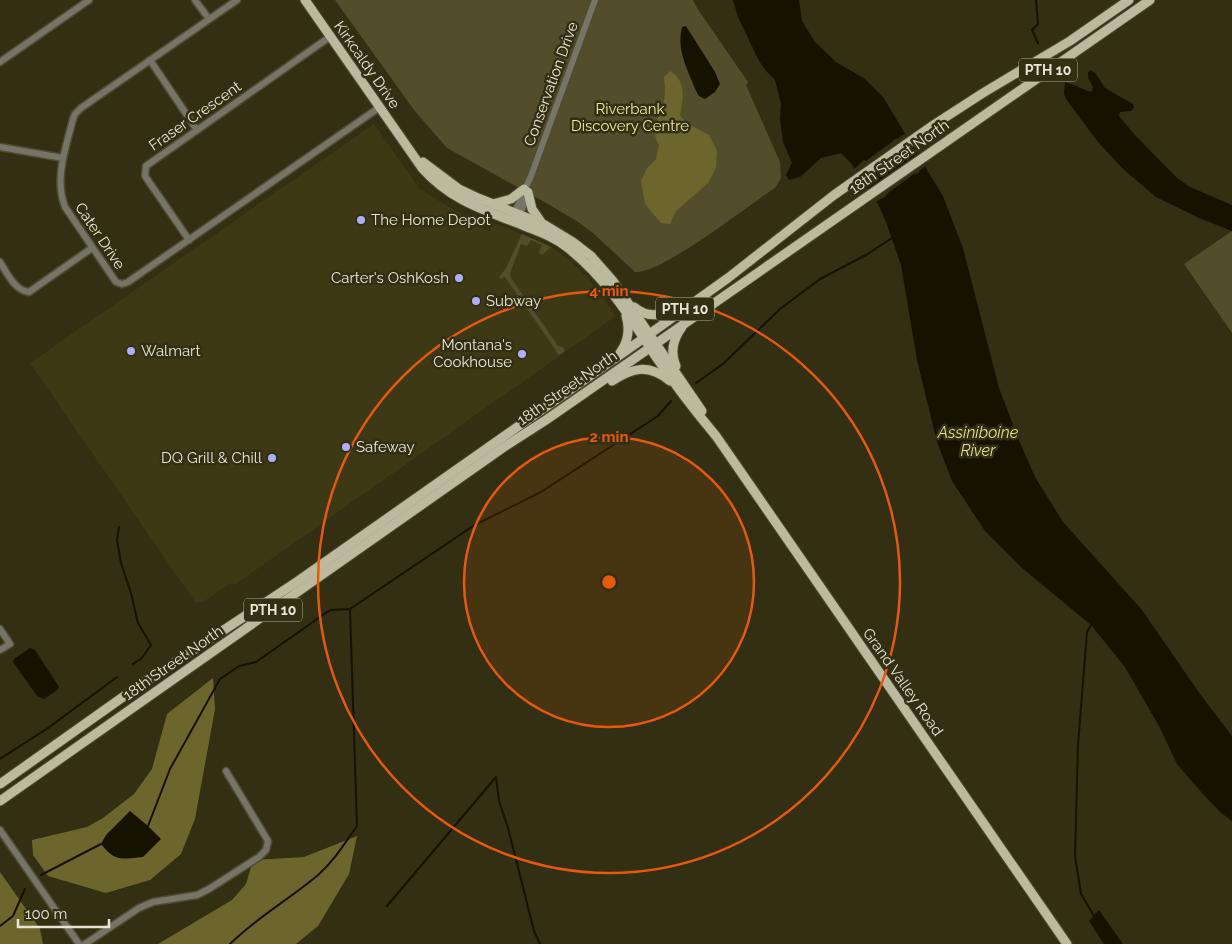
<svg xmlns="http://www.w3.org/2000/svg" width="1232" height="944" font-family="Raleway,sans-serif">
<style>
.built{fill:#3d3914}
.green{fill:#524e2b}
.forest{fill:#6c662d}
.water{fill:#161200}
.pier{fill:#322f13}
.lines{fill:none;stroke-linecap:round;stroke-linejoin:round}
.stream{stroke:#161200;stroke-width:2}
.minor-casing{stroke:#4f4c32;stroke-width:9}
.major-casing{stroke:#4f4c32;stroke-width:11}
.minor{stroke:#757467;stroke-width:6}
.major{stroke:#bcba9e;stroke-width:9}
.ring{fill:none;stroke:#e8590c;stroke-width:2.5}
.poi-dot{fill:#adaffb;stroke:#322f13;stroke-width:2}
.labels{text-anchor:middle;stroke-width:5;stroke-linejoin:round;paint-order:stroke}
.shield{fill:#322f13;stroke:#b1af9b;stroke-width:1}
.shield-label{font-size:14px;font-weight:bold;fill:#e7e6d5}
.street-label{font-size:15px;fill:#e7e6d5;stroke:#322f13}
.park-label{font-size:15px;fill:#f1e892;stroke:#322f13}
.poi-label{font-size:15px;fill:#e7e6d5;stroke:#322f13;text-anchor:start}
.water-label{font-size:16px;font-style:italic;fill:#e8de89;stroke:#322f13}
.centre{fill:#e8590c;stroke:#322f13;stroke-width:2.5}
.ring-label{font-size:15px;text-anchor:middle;font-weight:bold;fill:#e8590c;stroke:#322f13;stroke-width:5;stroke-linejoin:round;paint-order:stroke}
</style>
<rect width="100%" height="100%" fill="#322f13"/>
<polygon class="built" points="374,124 420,189 454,210 465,214 485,230 490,231 492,222 534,239 551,247 573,263 589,279 616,316 236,584 229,584 203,602 195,602 30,363"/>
<g class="green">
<path d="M 335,0 L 693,0 L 697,8 L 748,82 L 746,85 L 780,162 L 781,178 L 775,188 C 749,205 660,275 635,272 L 593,233 L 578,222 L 548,204 L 447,148 L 414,110 Z"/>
<polygon points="1232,231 1232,333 1184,264"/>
<polygon points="522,234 551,247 542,255 539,252 542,245 531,240 527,246 521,244 510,274 511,278 558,346 563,347 565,351 559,355 505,277 501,279 499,277 506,268"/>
</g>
<g class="forest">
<path d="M 670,71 C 687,81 683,99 680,116 L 690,125 L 709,135 L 717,151 L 716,168 L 708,183 L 676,211 L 670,224 L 661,223 L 645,204 L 641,181 L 647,168 L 656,159 L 659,145 C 650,130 658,120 663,105 C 666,96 665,86 664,77 Z"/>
<polygon points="213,678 215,709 195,819 181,854 150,880 106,893 48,876 33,855 32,840 87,827 103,818 134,794 152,769 167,714"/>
<polygon points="357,836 349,874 318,926 296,944 158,944 232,900 246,884 253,860 304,857"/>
<polygon points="0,872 40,929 43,944 0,944"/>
</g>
<g class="water">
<polygon points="733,0 799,0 802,21 815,42 836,62 865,79 883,97 943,196 963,248 999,388 1021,445 1035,477 1063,522 1142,610 1200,694 1232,736 1232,821 1220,812 1203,794 1177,764 1160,728 1125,667 1091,625 1022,568 985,531 952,481 937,442 917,360 901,265 886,222 878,204 851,163 841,153 821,158 800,177 789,180 786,175 792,163 783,142 780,119 781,104 775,80 767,72 759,61 738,17"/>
<path d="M 686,26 L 715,72 L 720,84 L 715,92 L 705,99 L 699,96 L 696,91 C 688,70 676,50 682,27 Z"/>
<polygon points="1091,70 1096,74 1105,88 1133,104 1134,108 1131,111 1120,112 1119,116 1134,134 1177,178 1190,187 1232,205 1232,231 1199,218 1156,197 1123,169 1098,142 1066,99 1064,94 1065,82 1091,92 1093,88 1088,77 1088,72"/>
<polygon points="30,648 35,650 59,687 56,691 44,699 37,696 13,662 14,659"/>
<path d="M 130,811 L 148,826 L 161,839 L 143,857 C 122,859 115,862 101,844 L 106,835 Z"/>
<polygon points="1099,910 1123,944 1104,944 1089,921"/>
</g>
<g class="pier">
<polygon points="906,133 915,146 861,183 853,170 864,160 866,161 892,142 895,139 897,139"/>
<polygon points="919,153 927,165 919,171 919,173 914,174 888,193 886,196 874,203 866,190"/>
</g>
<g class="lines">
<g class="stream">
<polyline points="1036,0 1038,24 1032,30 1038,43"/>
<polyline points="696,383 723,364 780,309 820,279 866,255 892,238"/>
<polyline points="119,527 117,540 121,563 131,593 138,623 151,645 142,658 133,664"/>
<polyline points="1091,625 1087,632 1078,745 1075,856 1081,894 1094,916"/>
<polyline points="0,759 48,728 117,677"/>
<polyline points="148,826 170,769 220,679 239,666 256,662 330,610 350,609 473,526 541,492 658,416 671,401"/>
<polyline points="41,875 101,844"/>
<polyline points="387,906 496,777 499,801 508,828 534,931 540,944"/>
<polyline points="0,926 13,916 25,889"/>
<path d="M 230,944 C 257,917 290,899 318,875 C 334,861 345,843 357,826 L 350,610"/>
</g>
<defs>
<g id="minor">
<polyline points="195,0 209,19"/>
<path d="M 237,0 L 81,108 L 75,114 L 73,119 C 66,147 54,179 65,207 L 116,282 L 122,284 L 128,282 L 380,107"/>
<polyline points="150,60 197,130"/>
<polyline points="0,62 89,0"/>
<polyline points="0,147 63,158"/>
<polyline points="513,216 531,176 595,0"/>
<polyline points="519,218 528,192"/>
<polyline points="189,240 145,176 146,166 331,36"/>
<path d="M 0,262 C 7,273 15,291 29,292 L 92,248"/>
<polyline points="0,629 10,644 0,650"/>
<polyline points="0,830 79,944"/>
<polyline points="85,944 139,908 153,902 197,895 209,889 259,857 266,850 268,841 226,771"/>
</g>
<g id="major">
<path d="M 305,0 L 422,168 C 452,202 488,211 527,227 C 542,233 556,238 568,248 C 607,279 629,316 656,357 C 675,385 695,411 716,436 L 1067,944"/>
<polyline points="423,162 459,189 478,198 545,225 573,242 591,256 613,281 702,411"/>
<polyline points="528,192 532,209 541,222"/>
<polyline points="493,204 511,199 524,189"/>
<path d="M 634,307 C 649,320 665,315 681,305"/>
<path d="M 620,353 C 628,342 630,329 626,316"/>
<path d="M 676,366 C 670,352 673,339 682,327"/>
<path d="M 612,381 C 634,367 649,364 670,381"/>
<polyline points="0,784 130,692 298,581 644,338 728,278 834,195 935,124 983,93 1070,41 1129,0"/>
<polyline points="0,801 504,447 546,420 1150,0"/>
</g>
</defs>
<use href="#minor" class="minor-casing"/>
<use href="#major" class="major-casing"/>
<use href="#minor" class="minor"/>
<use href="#major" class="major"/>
</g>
<circle cx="609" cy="582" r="145" fill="#e8590c" fill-opacity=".12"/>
<g class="ring">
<circle cx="609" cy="582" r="145"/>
<circle cx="609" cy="582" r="291"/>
</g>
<g class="poi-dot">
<circle cx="361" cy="220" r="5"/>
<circle cx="459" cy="278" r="5"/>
<circle cx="476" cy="301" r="5"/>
<circle cx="131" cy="351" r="5"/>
<circle cx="522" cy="354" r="5"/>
<circle cx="346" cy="447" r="5"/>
<circle cx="272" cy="458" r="5"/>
</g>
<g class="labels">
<g class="shield">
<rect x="1019" y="58.5" width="58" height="23" rx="4"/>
<rect x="656" y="297.5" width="58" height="23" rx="4"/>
<rect x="244" y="598.5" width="58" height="23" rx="4"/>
</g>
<g class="shield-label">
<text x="1048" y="75">PTH 10</text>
<text x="685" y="314">PTH 10</text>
<text x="273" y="615">PTH 10</text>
</g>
<g class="street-label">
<text transform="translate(367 65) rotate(55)" y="5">Kirkcaldy Drive</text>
<text transform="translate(551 84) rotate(-70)" y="5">Conservation Drive</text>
<text transform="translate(195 116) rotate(-35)" y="5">Fraser Crescent</text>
<text transform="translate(899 157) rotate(-35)" y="5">18th Street North</text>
<text transform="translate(100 236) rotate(56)" y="5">Cater Drive</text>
<text transform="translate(567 388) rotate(-35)" y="5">18th Street North</text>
<text transform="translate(173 663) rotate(-35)" y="5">18th Street North</text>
<text transform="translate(903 682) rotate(55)" y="5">Grand Valley Road</text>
</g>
<g class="park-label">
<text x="630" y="114">Riverbank<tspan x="630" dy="17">Discovery Centre</tspan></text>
</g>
<g class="poi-label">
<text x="371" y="225">The Home Depot</text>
<text x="449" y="283" text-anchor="end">Carter's OshKosh</text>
<text x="486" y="306">Subway</text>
<text x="512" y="350" text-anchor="end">Montana's<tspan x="512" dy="17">Cookhouse</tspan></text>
<text x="141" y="356">Walmart</text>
<text x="356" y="452">Safeway</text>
<text x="262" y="463" text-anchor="end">DQ Grill &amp; Chill</text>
</g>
<g class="water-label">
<text x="978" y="438">Assiniboine<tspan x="978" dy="18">River</tspan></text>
</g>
</g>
<circle cx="609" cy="582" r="8" class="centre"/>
<g class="ring-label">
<text x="609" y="296">4 min</text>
<text x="609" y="442">2 min</text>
</g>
<path d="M18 919v8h91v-8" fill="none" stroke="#e7e6d5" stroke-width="2.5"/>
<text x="25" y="919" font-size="15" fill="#e7e6d5" stroke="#322f13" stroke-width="4" paint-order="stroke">100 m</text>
</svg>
